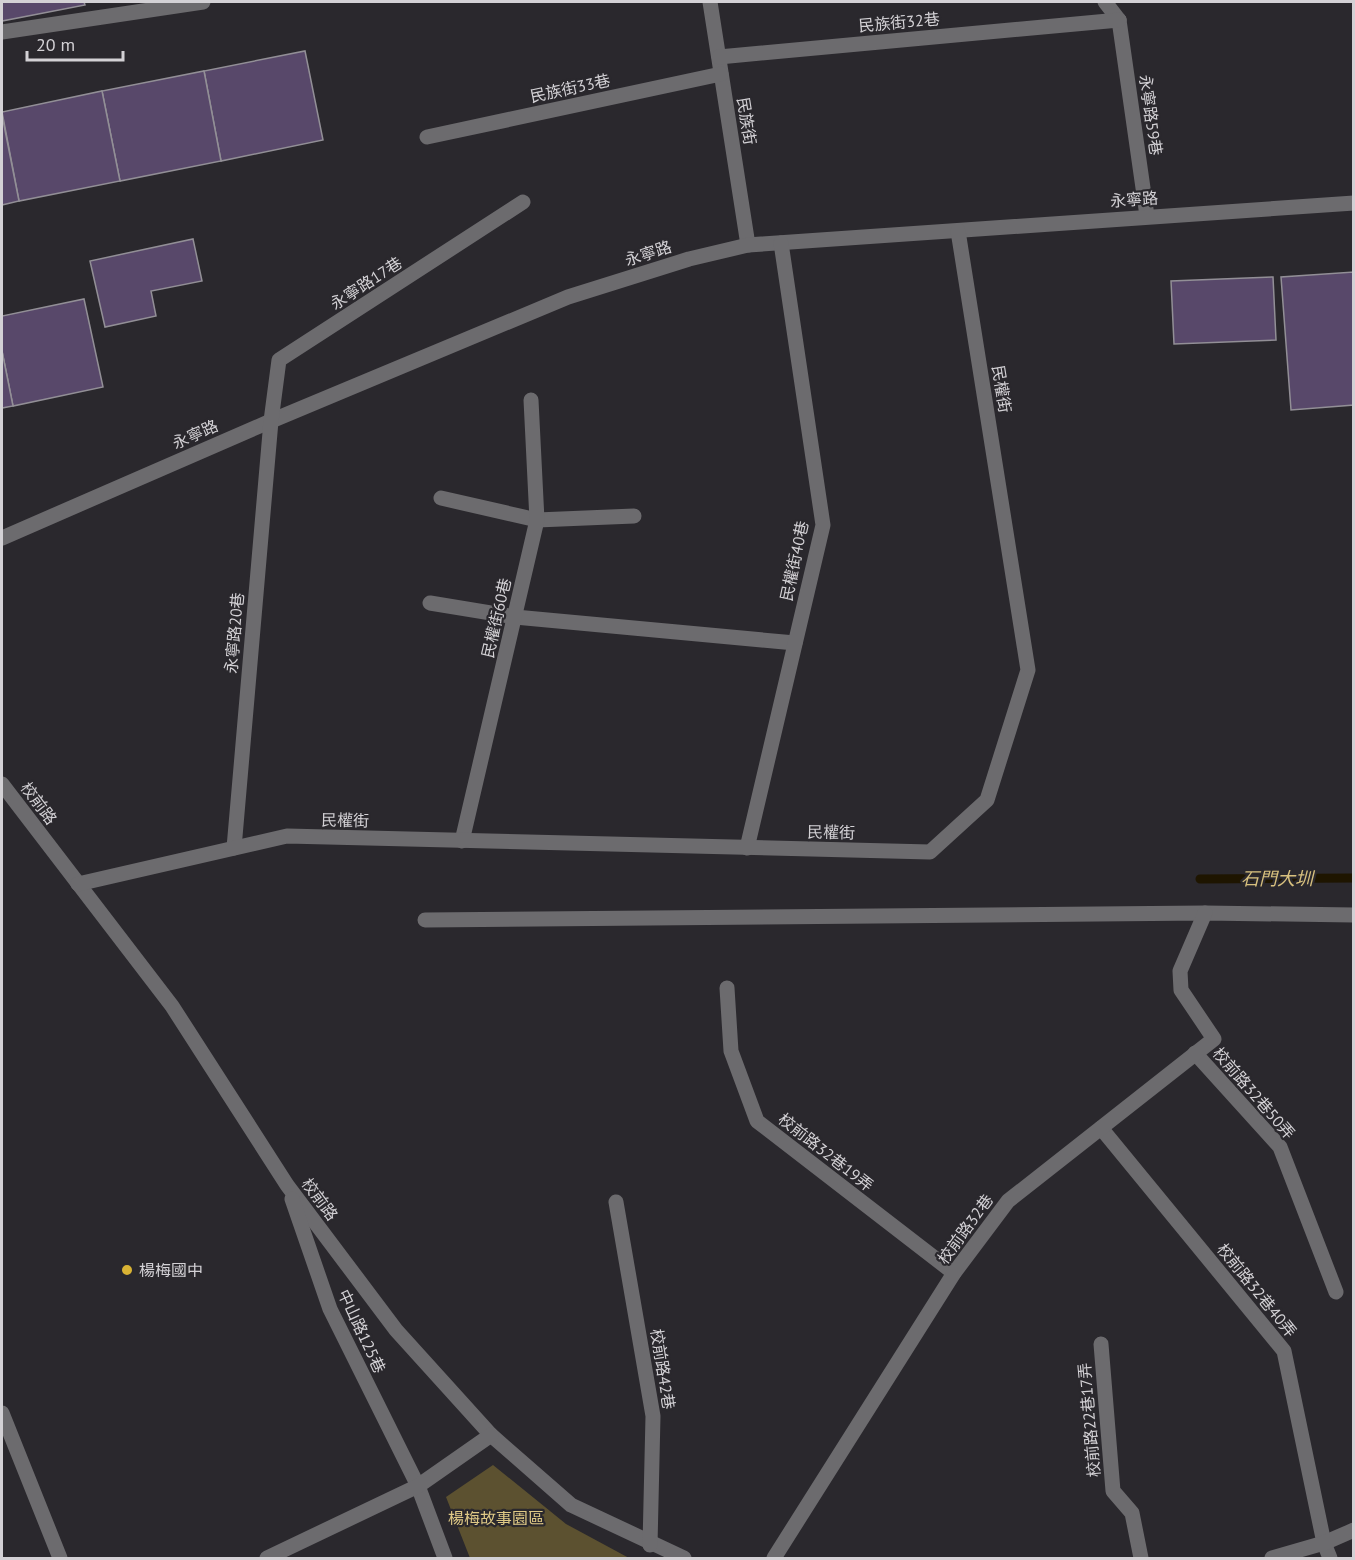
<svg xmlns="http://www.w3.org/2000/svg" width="1355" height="1560" font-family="'PT Sans','Noto Sans TC',sans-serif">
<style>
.green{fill:#5c5130}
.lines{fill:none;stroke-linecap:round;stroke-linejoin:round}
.stream{stroke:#1e1500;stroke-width:9}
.building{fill:#58486a;stroke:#928f96;stroke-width:1.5}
.minor{stroke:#6c6b6e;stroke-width:15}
.poi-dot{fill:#d9b334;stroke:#2a282d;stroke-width:2}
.labels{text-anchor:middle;stroke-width:4.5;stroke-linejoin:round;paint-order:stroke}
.street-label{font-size:16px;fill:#d3d1d5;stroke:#2a282d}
.poi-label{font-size:16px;fill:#d3d1d5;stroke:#2a282d;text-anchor:start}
.park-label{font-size:16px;fill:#dfc986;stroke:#2a282d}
.water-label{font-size:18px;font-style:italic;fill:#d7c07e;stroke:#2a282d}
</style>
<rect width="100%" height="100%" fill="#2a282d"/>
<polygon class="green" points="493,1465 566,1524 629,1558 470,1558 446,1497"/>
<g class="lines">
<polyline class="stream" points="1200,879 1354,878"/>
</g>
<g class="building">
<polygon points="2,2 84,2 85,5 2,21"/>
<polygon points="305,51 323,140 221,161 204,71"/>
<polygon points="204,71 221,161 120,181 102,91"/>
<polygon points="102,91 120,181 19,201 2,112"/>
<polygon points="2,115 19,201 2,205"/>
<polygon points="193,239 202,281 151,291 156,316 105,327 90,261"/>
<polygon points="1354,272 1354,405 1291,410 1281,277"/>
<polygon points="1273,277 1276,340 1174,344 1171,281"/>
<polygon points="84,299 103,387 13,406 2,351 2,316"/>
<polygon points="2,351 13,406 2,408"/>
</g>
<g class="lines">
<g class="minor">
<polyline points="710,2 748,245"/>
<polyline points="1105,2 1119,20"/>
<polyline points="1119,20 1147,216"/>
<polyline points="2,32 203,2"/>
<polyline points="719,57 1119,20"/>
<polyline points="427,137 721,74"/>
<polyline points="441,498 537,520 634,516"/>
<polyline points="2,538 271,421 568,297 689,259 748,245 1354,203"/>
<polyline points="430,603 515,617 795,643"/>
<polyline points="2,784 172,1006 287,1185 396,1330 491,1435 571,1505 684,1558"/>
<polyline points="462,841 537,520 531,400"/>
<polyline points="234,848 271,421 279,360 523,202"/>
<polyline points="747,848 823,525 781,243"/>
<polyline points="78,884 287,836 930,852 987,800 1028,670 958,231"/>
<polyline points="425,920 1205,913 1354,915"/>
<polyline points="727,988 731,1051 757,1121 954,1273"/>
<polyline points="1195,1053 1280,1147 1336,1292"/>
<polyline points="1101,1128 1284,1351 1324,1543 1330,1558"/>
<polyline points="292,1199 330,1309 418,1486 445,1558"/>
<polyline points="616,1202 653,1416 650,1545"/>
<polyline points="1101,1344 1113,1491 1132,1513 1141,1558"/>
<polyline points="2,1413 60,1558"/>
<polyline points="267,1558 418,1486 491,1435"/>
<polyline points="774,1558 954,1273 1008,1201 1214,1039 1181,990 1180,971 1205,913"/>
<polyline points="1272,1558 1324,1543 1354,1530"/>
</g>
</g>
<circle class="poi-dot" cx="127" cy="1270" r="6"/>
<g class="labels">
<g class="street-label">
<text transform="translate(899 22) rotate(-5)" y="6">民族街32巷</text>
<text transform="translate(570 88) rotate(-12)" y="6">民族街33巷</text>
<text transform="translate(1151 115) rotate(82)" y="6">永寧路59巷</text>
<text transform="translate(747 121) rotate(81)" y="6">民族街</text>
<text transform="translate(1134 199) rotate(-4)" y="6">永寧路</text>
<text transform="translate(648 253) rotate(-18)" y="6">永寧路</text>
<text transform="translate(366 283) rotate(-33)" y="6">永寧路17巷</text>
<text transform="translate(1002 389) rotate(81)" y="6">民權街</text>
<text transform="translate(195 434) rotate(-24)" y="6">永寧路</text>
<text transform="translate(794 561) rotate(-78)" y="6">民權街40巷</text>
<text transform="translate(496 618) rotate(-77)" y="6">民權街60巷</text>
<text transform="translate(234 633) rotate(-85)" y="6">永寧路20巷</text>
<text transform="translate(39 803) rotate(53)" y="6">校前路</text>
<text transform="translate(345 820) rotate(1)" y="6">民權街</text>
<text transform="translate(831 832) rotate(1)" y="6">民權街</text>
<text transform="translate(1254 1093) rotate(49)" y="6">校前路32巷50弄</text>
<text transform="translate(826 1152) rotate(38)" y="6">校前路32巷19弄</text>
<text transform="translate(320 1199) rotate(53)" y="6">校前路</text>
<text transform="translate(965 1229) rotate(-54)" y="6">校前路32巷</text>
<text transform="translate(1257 1290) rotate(51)" y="6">校前路32巷40弄</text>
<text transform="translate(362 1331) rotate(65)" y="6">中山路125巷</text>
<text transform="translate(663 1369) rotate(81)" y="6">校前路42巷</text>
<text transform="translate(1089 1420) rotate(-95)" y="6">校前路22巷17弄</text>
</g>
<g class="poi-label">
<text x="139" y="1276">楊梅國中</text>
</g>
<g class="park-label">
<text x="496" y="1524">楊梅故事園區</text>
</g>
<g class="water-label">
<text x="1277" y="885">石門大圳</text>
</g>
</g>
<rect width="1355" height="1560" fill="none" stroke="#d3d1d5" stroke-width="6"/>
<path d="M27 51v9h96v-9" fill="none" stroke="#d3d1d5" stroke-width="3"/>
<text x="36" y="51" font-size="18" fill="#d3d1d5" stroke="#2a282d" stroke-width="4.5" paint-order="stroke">20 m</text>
</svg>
